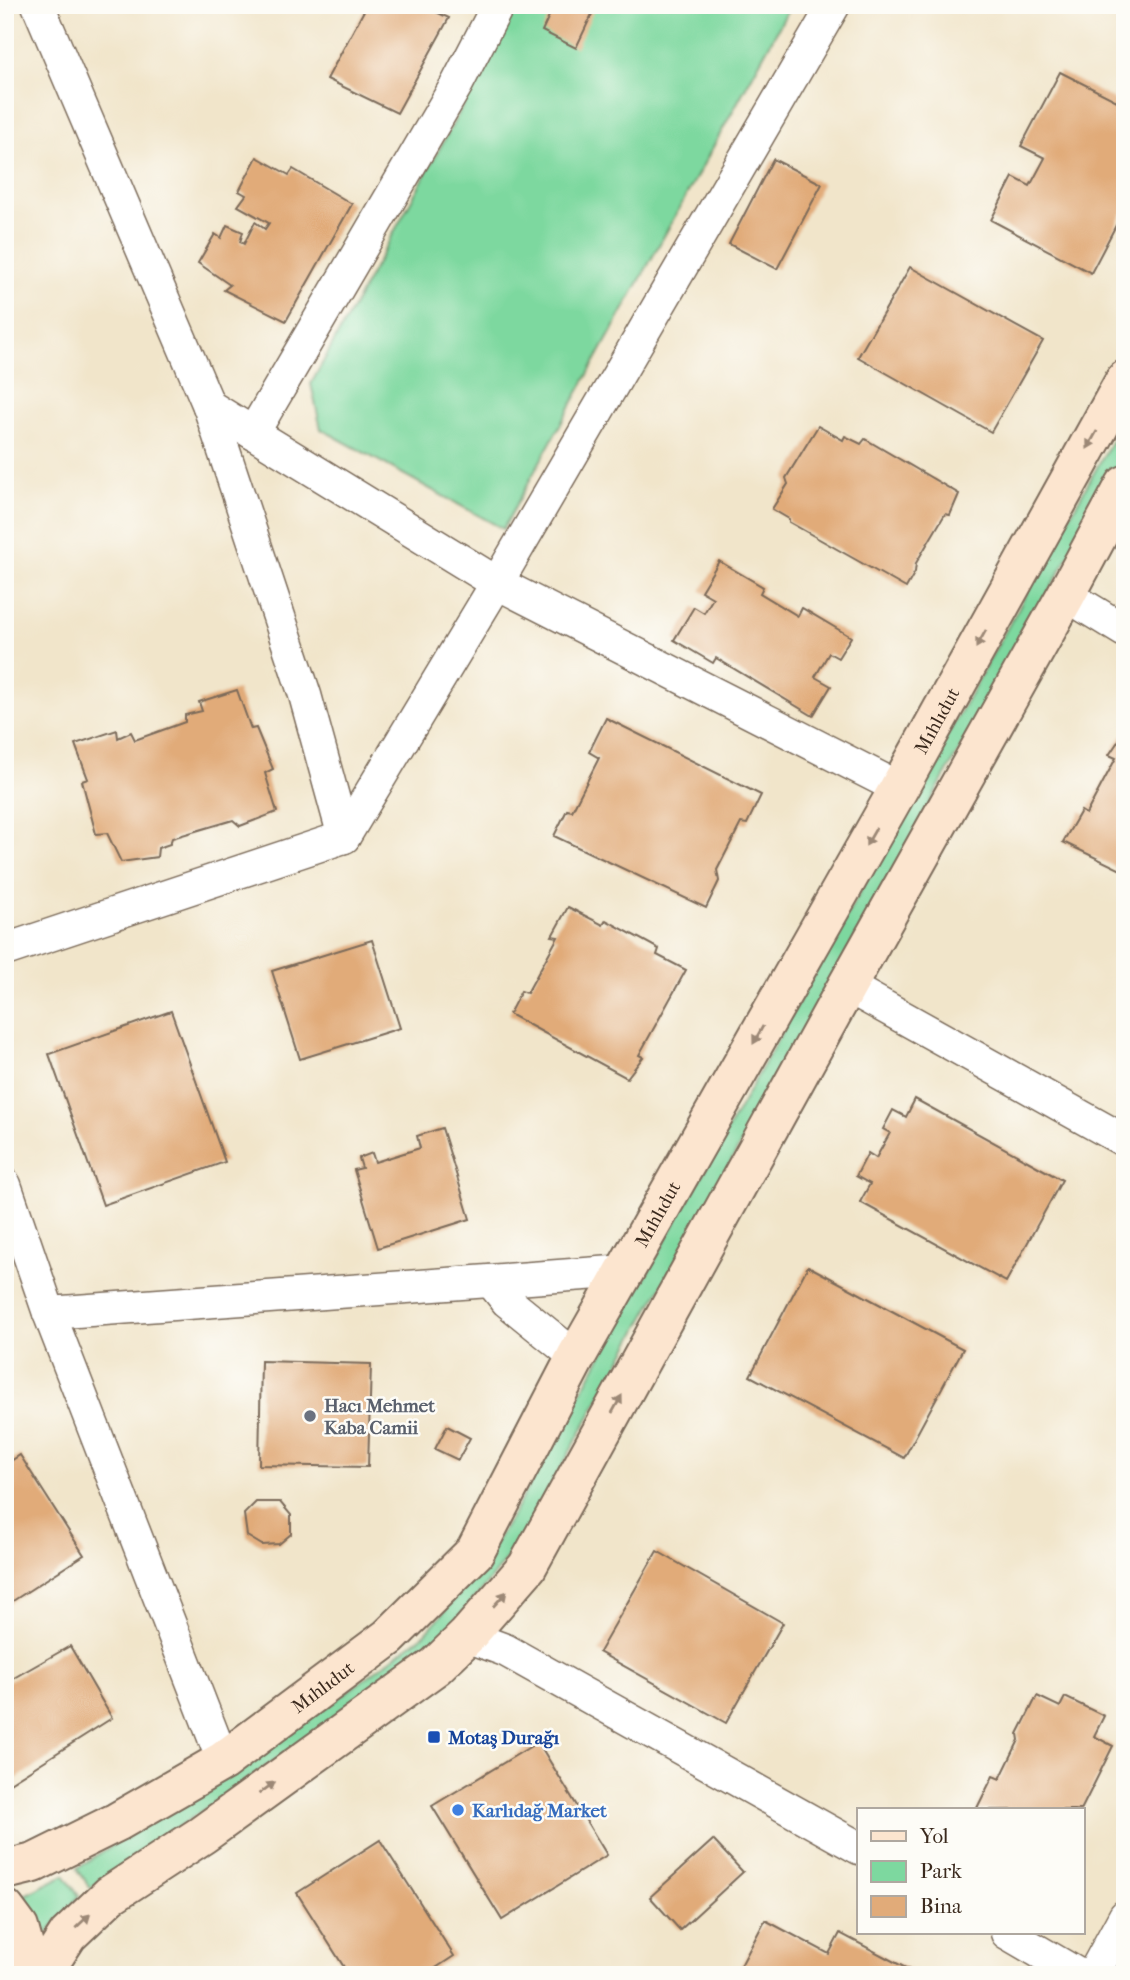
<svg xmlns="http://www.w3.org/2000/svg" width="1130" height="1980" font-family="'IM FELL French Canon',serif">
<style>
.green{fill:#7dd89f;stroke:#5c815e;stroke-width:2}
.building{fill:#e1ab79}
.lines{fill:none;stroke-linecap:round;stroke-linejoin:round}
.minor-casing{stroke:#7b6b5a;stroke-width:35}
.secondary-casing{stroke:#7b6b5a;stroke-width:42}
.minor{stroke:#fff;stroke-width:32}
.secondary{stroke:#fce5cf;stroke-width:38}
.oneway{fill:#9c8876}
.worship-dot{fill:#6b7280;stroke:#fdfcf7;stroke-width:2.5}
.transit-dot{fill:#1a4fb4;stroke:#fdfcf7;stroke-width:2.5}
.shop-dot{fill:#3f7fe0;stroke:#fdfcf7;stroke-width:2.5}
.labels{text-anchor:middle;stroke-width:5;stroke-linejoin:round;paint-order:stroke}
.street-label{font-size:19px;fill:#3b2a1e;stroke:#fdfcf7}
.worship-label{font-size:19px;font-weight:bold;fill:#5b616d;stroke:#fdfcf7;text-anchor:start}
.transit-label{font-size:19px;font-weight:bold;fill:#164399;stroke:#fdfcf7;text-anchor:start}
.shop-label{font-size:19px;font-weight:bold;fill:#366cbe;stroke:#fdfcf7;text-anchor:start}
</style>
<rect width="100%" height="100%" fill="#fdfcf7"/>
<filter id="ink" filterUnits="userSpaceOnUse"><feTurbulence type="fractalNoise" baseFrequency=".0143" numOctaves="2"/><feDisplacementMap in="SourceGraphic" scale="14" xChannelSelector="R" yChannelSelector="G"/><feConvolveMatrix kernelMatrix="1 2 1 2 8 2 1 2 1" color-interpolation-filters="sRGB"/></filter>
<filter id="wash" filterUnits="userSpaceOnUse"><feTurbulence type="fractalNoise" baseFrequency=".00686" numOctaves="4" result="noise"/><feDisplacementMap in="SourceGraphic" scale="28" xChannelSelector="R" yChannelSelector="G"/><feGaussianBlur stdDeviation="1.57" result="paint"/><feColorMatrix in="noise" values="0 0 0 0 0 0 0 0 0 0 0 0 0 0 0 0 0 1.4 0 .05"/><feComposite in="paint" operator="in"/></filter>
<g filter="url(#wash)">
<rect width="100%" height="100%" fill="#f1e5ca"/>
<g class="green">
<polygon points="518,5 791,5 503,529 321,429 311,384"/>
<polygon points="1125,417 1125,456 938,788 521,1540 481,1591 428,1651 375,1691 90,1888 77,1868 327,1707 426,1633 470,1582 516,1509"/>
<polygon points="64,1875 79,1896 37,1946 15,1900"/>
</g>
<g id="blocks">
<g class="building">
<polygon points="367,5 421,5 449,18 397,113 327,79"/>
<polygon points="554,5 578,5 593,12 576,48 542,31"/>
<polygon points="1060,72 1125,105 1125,208 1091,273 991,220 1013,177 1030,186 1045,158 1021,146"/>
<polygon points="257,157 289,175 293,169 352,204 286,321 224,290 230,285 198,263 215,234 221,238 227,225 243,232 240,242 244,244 255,222 265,229 269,223 238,206 246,195 239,191"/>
<polygon points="773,159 822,184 777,269 729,244"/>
<polygon points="910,267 1043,341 991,432 858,357"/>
<polygon points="818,426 843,440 845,436 861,444 865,439 959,494 950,515 945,514 916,563 915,572 906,588 789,522 789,519 772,509 788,484 786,478"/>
<polygon points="719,561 763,587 760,593 798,616 802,608 851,637 838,658 829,653 815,677 831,686 813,716 716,658 713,663 674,640 694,607 704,613 713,598 701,591"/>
<polygon points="237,690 251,729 256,728 273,769 265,773 277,812 240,826 233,820 172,838 170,844 158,848 157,857 121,862 107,833 96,834 82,781 88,779 75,744 117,730 118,738 131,732 135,740 185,722 185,715 202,711 199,702"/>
<polygon points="606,718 761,795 747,824 741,823 717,870 719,881 706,908 554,836 567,810 572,811 599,758 589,752"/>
<polygon points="1125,731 1125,872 1063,842 1081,811 1086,814 1116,758 1109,755"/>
<polygon points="568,907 603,925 606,920 659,949 657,955 686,970 639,1055 643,1057 627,1078 509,1014 521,991 527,993 558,937 552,936"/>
<polygon points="372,940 400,1028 300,1059 272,971"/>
<polygon points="171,1011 225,1162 103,1205 49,1054"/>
<polygon points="915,1099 1062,1180 1006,1282 860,1202 870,1184 856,1176 868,1153 876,1158 890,1133 883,1129 893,1110 906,1117"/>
<polygon points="442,1128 470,1219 378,1248 354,1170 362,1168 359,1158 372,1153 375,1162 420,1148 417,1136"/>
<polygon points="808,1266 963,1349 904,1458 750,1376"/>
<polygon points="261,1361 371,1364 368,1467 259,1465"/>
<polygon points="447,1426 470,1438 458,1460 435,1449"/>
<polygon points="20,1455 84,1555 5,1606 5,1465"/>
<polygon points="256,1502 280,1502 291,1515 291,1534 279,1544 262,1545 247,1536 244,1514"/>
<polygon points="657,1551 783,1623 726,1723 599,1652"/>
<polygon points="70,1646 112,1718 5,1786 5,1683"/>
<polygon points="1037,1696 1060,1707 1065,1697 1104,1716 1094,1736 1113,1746 1081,1810 983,1810 977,1808 993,1776 1000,1779 1019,1740 1018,1734"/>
<polygon points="538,1742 607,1855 502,1920 432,1806"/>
<polygon points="380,1840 454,1956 425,1975 349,1975 297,1893"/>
<polygon points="713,1840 743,1872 680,1930 650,1897"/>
<polygon points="765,1920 829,1954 840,1933 919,1975 736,1975"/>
</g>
</g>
</g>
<g filter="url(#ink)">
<use href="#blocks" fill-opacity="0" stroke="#7b6b5a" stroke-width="2"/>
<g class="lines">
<defs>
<g id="minor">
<polyline points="38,5 209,406 497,583 899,788"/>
<polyline points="209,406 305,695 344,837"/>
<polyline points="253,433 457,84 498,5"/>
<polyline points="1066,595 1125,631"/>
<polyline points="5,950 344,837 497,583 834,5"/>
<polyline points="847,986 1125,1141"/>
<polyline points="5,1185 49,1313 223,1761"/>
<polyline points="491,1281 507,1301 576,1357"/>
<polyline points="49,1313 626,1271"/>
<polyline points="467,1636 505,1650 859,1848"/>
<polyline points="1007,1933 1079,1975"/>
<polyline points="1093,1975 1125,1916"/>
</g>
<g id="secondary">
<path id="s1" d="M 5,1870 L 34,1863 L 117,1822 L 223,1761 L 389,1637 L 475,1552 L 576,1357 L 899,788 L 1125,380"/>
<polyline points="5,1909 19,1928 32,1975"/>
<polyline points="42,1975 68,1935 110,1895 202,1835 436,1666 467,1636 527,1567 847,986 1066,595 1125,485"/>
</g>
</defs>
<use href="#minor" class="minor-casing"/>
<use href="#secondary" class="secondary-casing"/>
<use href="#minor" class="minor"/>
<use href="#secondary" class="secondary"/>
</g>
<defs><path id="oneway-solid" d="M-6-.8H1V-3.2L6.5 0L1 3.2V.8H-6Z" transform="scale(1.75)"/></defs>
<g class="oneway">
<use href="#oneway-solid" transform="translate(1092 440) rotate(119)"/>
<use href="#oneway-solid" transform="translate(981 639) rotate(119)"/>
<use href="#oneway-solid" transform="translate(871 837) rotate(120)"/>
<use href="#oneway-solid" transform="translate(758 1035) rotate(119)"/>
<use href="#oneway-solid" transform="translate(617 1404) rotate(-61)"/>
<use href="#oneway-solid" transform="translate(500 1599) rotate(-48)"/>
<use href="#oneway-solid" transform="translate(267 1788) rotate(-36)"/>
<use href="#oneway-solid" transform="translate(83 1921) rotate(-43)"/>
</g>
</g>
<circle class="worship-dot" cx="310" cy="1416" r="7"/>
<rect class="transit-dot" x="427" y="1730" width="14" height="14" rx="3.5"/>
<circle class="shop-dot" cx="458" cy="1810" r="7"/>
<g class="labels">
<g class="street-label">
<text dy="7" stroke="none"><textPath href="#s1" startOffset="1524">Mıhlıdut</textPath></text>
<text dy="7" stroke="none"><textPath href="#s1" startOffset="957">Mıhlıdut</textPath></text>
<text dy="7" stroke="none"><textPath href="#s1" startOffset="369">Mıhlıdut</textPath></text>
</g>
<g class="worship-label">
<text x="324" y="1412">Hacı Mehmet<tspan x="324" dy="22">Kaba Camii</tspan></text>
</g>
<g class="transit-label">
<text x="448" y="1744">Motaş Durağı</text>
</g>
<g class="shop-label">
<text x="472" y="1817">Karlıdağ Market</text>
</g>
</g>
<rect width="1130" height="1980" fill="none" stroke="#fdfcf7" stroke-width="28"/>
<rect x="857" y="1808" width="228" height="126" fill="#fdfcf7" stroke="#afa8a0" stroke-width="2"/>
<rect x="871" y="1831" width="35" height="10" fill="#fce5cf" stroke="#afa8a0" stroke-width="2"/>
<text x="920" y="1843" font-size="21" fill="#3b2a1e">Yol</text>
<rect x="871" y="1861" width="35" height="21" fill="#7dd89f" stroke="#afa8a0" stroke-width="2"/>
<text x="920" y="1878" font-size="21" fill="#3b2a1e">Park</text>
<rect x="871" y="1896" width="35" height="21" fill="#e1ab79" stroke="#afa8a0" stroke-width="2"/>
<text x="920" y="1913" font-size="21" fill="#3b2a1e">Bina</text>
</svg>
